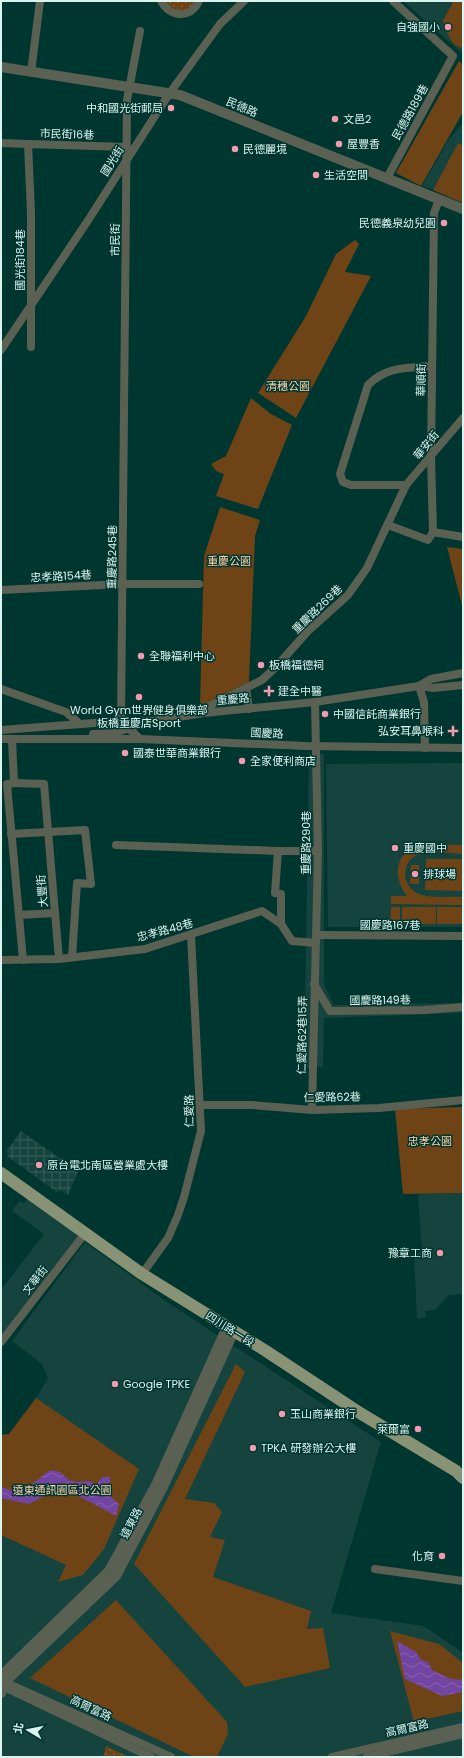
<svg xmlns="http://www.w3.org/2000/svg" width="464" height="1758" font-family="Poppins,'Noto Sans TC',sans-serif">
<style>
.built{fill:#15433e}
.industrial{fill:url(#industrial-grid)}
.grass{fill:url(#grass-dots)}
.green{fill:#6e4417}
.water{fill:url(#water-waves)}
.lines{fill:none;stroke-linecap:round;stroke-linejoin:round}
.minor{stroke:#5b6152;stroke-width:8}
.tertiary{stroke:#5b6152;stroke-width:10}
.primary{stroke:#889274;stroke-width:12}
.poi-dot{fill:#f29ab0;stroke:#003630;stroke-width:1.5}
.labels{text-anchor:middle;stroke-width:3;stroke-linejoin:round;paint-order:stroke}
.poi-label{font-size:11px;fill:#dbf4ef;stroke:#003630;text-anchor:start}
.street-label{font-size:11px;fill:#dbf4ef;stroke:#003630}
.park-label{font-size:11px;fill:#fcd0a9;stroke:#003630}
</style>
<defs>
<pattern id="industrial-grid" width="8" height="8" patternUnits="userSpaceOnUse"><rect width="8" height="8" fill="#15433e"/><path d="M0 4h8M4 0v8" fill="none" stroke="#365f5a"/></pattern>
<pattern id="grass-dots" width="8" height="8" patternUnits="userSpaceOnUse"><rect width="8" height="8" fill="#6e4417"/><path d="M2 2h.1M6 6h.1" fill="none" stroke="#826039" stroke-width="1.8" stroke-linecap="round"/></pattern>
<pattern id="water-waves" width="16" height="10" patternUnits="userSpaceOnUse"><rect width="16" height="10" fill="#7245a3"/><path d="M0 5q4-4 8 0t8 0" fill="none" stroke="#8660b0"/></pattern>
</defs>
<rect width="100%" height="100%" fill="#003630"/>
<g class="built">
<polygon points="403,1 463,1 463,54"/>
<polygon points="463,123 463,145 458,144 433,190 422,186 449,139"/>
<polygon points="309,754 324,754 324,985 334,1005 463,1003 463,1013 324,1018 323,1067 304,1068"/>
<polygon points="463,763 463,927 328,927 326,764"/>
<polygon points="463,1193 463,1294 449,1295 435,1310 425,1311 426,1317 417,1319 414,1257 422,1250 418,1194"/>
<polygon points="28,1199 79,1234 1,1336 1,1290 44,1234 12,1211 19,1201 24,1203"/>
<polygon points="85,1242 164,1300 381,1442 331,1613 424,1626 463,1653 463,1757 1,1757 1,1435 9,1434 36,1398 48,1378 41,1363 12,1341"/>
</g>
<polygon class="industrial" points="21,1131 78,1171 68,1195 60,1190 58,1193 7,1156 9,1154 6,1152"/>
<g class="grass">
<polygon points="163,1 197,1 191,9 177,12"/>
<polygon points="106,1746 129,1757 103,1757"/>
</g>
<g class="green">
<path d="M 454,1 L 463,1 L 463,48 C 451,47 446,31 443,20 Z"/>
<polygon points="459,61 463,65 463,112 421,186 396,173"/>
<polygon points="458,143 463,145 463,203 433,190"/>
<polygon points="355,240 359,244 345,272 371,276 296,418 258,393 306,316 336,254"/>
<polygon points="251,398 271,414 292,425 258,509 216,496 224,474 216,471 211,464 226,456"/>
<polygon points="220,507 260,520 255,536 249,682 200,706 204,556"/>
<polygon points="447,547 463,549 463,609"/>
<path d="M 419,844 L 463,845 L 463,854 C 441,853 407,844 405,875 C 405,882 411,890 417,893 C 427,899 451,896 463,897 L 463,905 L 391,904 L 391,896 L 407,896 C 392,875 395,854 419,844 Z"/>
<polygon points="426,859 463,859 463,891 425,890"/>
<polygon points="411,865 419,865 419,884 410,884"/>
<polygon points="391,907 400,907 400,924 390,924"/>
<rect x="402" y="907" width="34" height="17"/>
<rect x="437" y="907" width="26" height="17"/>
<polygon points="463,1107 463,1193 403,1194 395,1109"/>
<polygon points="236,1364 245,1372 185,1499 214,1503 222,1512 210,1537 225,1540 213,1577 311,1611 307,1629 323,1628 330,1668 245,1687 134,1564"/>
<polygon points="36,1398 139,1469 104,1549 83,1575 58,1582 66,1565 1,1535 1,1435 9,1434"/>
<polygon points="116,1600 227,1722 228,1734 217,1757 194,1757 30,1678"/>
<polygon points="390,1631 439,1644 463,1663 463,1711 414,1722"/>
</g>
<g class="water">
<path d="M 51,1470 L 60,1472 L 69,1480 L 76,1482 L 89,1481 L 97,1484 L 102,1477 L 110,1477 L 111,1497 L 119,1504 L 116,1516 L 60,1486 L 52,1488 L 46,1495 L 29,1504 L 1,1498 L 1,1487 C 26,1498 33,1480 51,1470 Z"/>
<polygon points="397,1641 416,1652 421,1660 428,1662 432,1670 451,1679 463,1680 463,1692 442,1696 405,1679"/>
</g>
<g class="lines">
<g class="minor">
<path d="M 161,1 C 170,18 191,19 199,1"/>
<polyline points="140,31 127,100 121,721 140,739"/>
<polyline points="31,72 40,1"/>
<polyline points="1,143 28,144"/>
<polyline points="387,178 453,56 393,1"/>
<polyline points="31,347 31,213 28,144 127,147"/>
<polyline points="1,350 87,222 169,94 220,24 244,1"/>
<path d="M 406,485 L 351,485 L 343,482 L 340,474 L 368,385 C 386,366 408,368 432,366"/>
<polyline points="388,525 428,540 433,532 431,457 434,213 439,200"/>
<polyline points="433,532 463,537"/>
<polyline points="1,590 123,584 199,584"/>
<polyline points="419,686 424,702 425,748"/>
<polyline points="419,686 431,679 463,673"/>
<polyline points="246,688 249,709"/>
<polyline points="1,689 66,712 80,724"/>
<polyline points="204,713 209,706 262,680 275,668 308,631 348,595 367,568 406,485 463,418"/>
<polyline points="1,730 121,721 153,721 204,713 315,702 419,686 433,688 463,685"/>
<polyline points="93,734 114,733 133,727"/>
<polyline points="1,739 140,739 306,746 463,748"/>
<polyline points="12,739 14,783 7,784 23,960"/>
<polyline points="14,783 44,784 55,913 19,915"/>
<polyline points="11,834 85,830 91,884 77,883 72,957"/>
<polyline points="116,845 278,851"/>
<polyline points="55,913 59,959"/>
<polyline points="317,935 463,936"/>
<polyline points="316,943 292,941 281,924 281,894 275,893 278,851 318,851"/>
<polyline points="1,960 59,959 145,949 262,911 281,924"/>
<polyline points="314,984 330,1011 424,1010 463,1007"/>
<polyline points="200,1105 252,1105 312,1110 379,1108 463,1100"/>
<polyline points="312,1110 318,851 315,702"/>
<polyline points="142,1274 168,1238 178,1215 184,1197 201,1131 191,935"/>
<polyline points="1,1342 86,1232"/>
<polyline points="375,1569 463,1581"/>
<polyline points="2,1681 171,1757"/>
<polyline points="1,1684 4,1687 151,1757"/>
<polyline points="332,1757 463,1727"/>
<polyline points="367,1757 463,1734"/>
</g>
<g class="tertiary">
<polyline points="1,67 180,95 463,209"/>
<polyline points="1,1676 109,1571 156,1485 227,1327"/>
<polyline points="1,1693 6,1681 116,1576 163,1487 234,1331"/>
</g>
<polyline class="primary" points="1,1173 142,1274 266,1351 360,1413 456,1471 463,1478"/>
</g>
<g class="poi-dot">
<circle cx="448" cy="27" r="4"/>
<circle cx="171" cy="108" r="4"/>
<circle cx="335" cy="119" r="4"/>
<circle cx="339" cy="144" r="4"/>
<circle cx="235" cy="149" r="4"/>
<circle cx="316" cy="175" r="4"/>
<circle cx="444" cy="223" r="4"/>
<circle cx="141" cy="656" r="4"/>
<circle cx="261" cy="665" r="4"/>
<path d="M267 685h4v4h4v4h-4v4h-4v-4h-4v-4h4z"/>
<circle cx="139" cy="697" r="4"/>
<circle cx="325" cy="714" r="4"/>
<path d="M451 725h4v4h4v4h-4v4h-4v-4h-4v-4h4z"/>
<circle cx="125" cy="753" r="4"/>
<circle cx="242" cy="761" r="4"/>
<circle cx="395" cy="848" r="4"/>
<circle cx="415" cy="874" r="4"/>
<circle cx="39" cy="1165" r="4"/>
<circle cx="440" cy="1253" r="4"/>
<circle cx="115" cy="1384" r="4"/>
<circle cx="282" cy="1414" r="4"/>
<circle cx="418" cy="1429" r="4"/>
<circle cx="253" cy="1448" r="4"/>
<circle cx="442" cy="1556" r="4"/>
</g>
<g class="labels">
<g class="poi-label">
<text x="440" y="31" text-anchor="end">自強國小</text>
<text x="163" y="112" text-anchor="end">中和國光街郵局</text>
<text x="343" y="123">文邑2</text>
<text x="347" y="148">屋豐香</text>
<text x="243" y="153">民德麗境</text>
<text x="324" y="179">生活空間</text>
<text x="436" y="227" text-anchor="end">民德義泉幼兒園</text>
<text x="149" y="660">全聯福利中心</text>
<text x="269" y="669">板橋福德祠</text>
<text x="278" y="695">建全中醫</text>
<text x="139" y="714" text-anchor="middle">World Gym世界健身俱樂部<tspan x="139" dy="13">板橋重慶店Sport</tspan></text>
<text x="333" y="718">中國信託商業銀行</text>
<text x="444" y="735" text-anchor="end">弘安耳鼻喉科</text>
<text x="133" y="757">國泰世華商業銀行</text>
<text x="250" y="765">全家便利商店</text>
<text x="403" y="852">重慶國中</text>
<text x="423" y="878">排球場</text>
<text x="47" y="1169">原台電北南區營業處大樓</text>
<text x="432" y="1257" text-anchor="end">豫章工商</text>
<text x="123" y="1388">Google TPKE</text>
<text x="290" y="1418">玉山商業銀行</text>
<text x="410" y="1433" text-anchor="end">萊爾富</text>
<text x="261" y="1452">TPKA 研發辦公大樓</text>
<text x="434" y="1560" text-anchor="end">化育</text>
</g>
<g class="street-label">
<text transform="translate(242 107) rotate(23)" y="4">民德路</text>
<text transform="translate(410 112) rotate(-61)" y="4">民德路189巷</text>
<text transform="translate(67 134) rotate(2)" y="4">市民街16巷</text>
<text transform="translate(112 161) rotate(-58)" y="4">國光街</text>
<text transform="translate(115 240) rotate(-90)" y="4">市民街</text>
<text transform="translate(20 260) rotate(-90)" y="4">國光街184巷</text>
<text transform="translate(421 380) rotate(-89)" y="4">華順街</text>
<text transform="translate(426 445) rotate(-51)" y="4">華安街</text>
<text transform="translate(112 557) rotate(-89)" y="4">重慶路245巷</text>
<text transform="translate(61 576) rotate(-3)" y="4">忠孝路154巷</text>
<text transform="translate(317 609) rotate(-44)" y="4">重慶路269巷</text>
<text transform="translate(233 699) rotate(-5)" y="4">重慶路</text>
<text transform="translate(267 733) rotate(3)" y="4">國慶路</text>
<text transform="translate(306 843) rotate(-90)" y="4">重慶路290巷</text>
<text transform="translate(42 891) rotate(-95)" y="4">大豐街</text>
<text x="390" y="929">國慶路167巷</text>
<text transform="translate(165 930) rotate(-15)" y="4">忠孝路48巷</text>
<text transform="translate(380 1000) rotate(-1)" y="4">國慶路149巷</text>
<text transform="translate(302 1035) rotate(-89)" y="4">仁愛路62巷15弄</text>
<text transform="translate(332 1097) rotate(-1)" y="4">仁愛路62巷</text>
<text transform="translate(189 1111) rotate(-91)" y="4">仁愛路</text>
<text transform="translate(35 1280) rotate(-52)" y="4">文華街</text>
<text transform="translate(230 1329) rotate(32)" y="4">四川路一段</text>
<text transform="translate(131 1523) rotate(-62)" y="4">遠東路</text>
<text transform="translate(91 1708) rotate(25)" y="4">高爾富路</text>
<text transform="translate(407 1728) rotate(-13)" y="4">高爾富路</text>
</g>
<g class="park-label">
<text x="288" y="390">清穗公園</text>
<text x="229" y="565">重慶公園</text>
<text x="430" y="1145">忠孝公園</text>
<text x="62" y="1494">遠東通訊園區北公園</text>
</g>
</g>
<rect width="464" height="1758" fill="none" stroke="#dbf4ef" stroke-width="4"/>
<g transform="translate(28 1730) rotate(280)" stroke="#003630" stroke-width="3" paint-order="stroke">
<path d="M0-3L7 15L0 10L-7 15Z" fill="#dbf4ef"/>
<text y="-6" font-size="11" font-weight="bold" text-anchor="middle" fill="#dbf4ef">北</text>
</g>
</svg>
